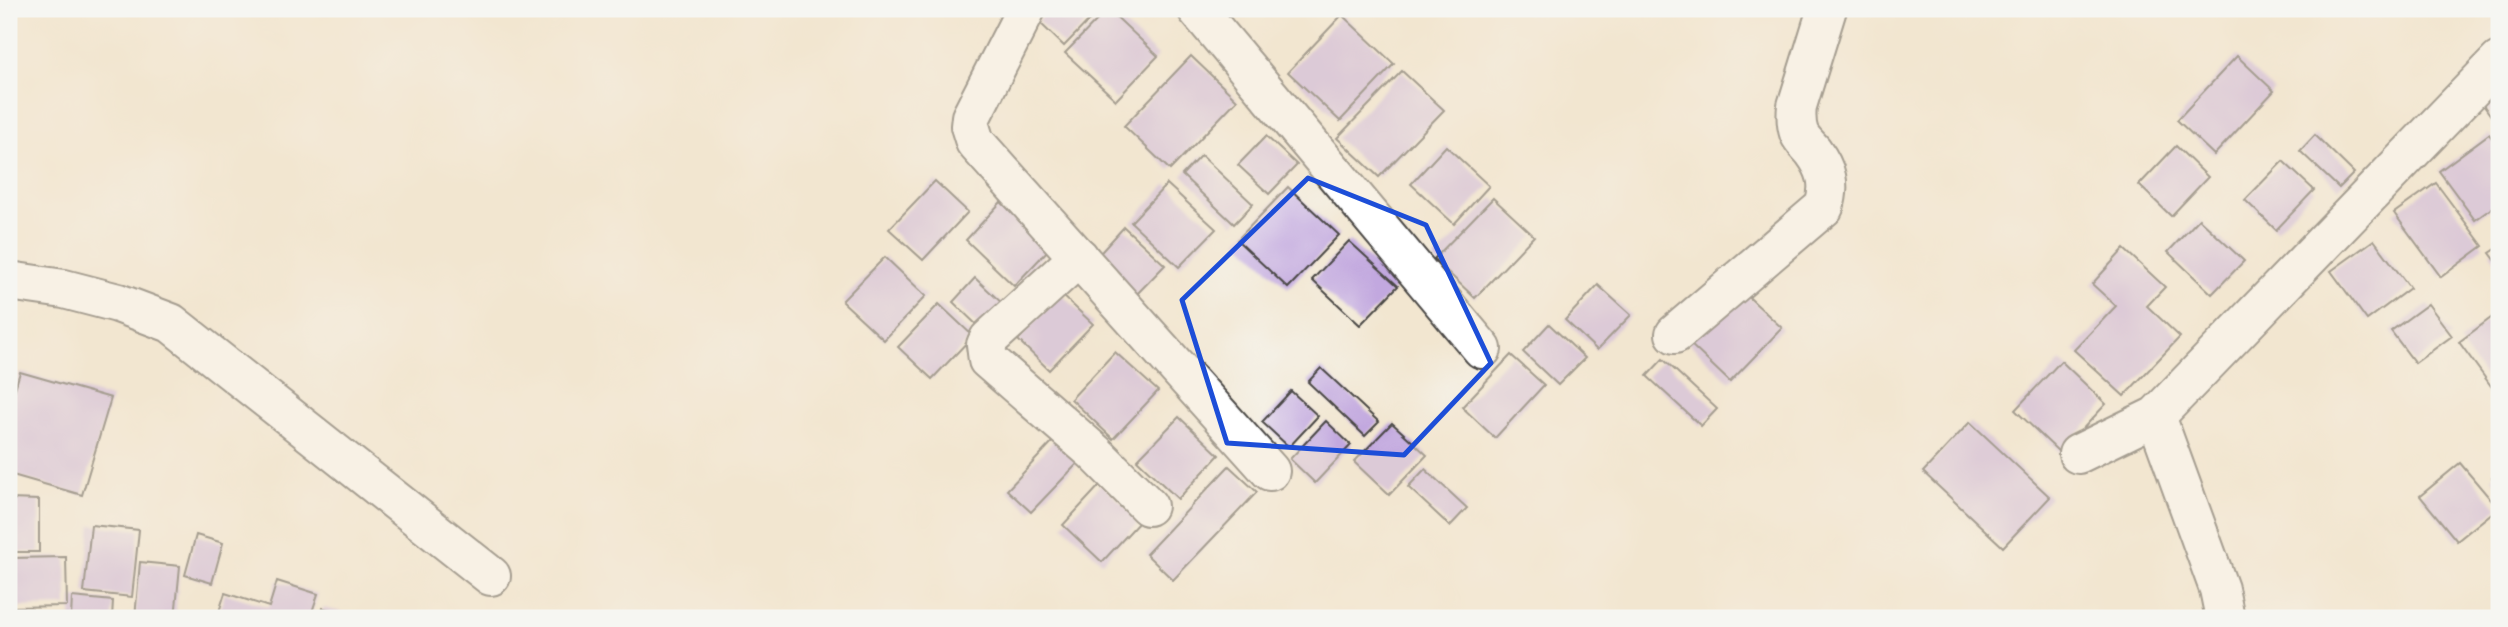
<svg xmlns="http://www.w3.org/2000/svg" width="2508" height="627" font-family="Mali,sans-serif">
<style>
.building{fill:#c2a8df}
.lines{fill:none;stroke-linecap:round;stroke-linejoin:round}
.minor-casing{stroke:#494744;stroke-width:42}
.minor{stroke:#fff;stroke-width:38}
.marked{fill:none;stroke:#1d4ed8;stroke-width:5;stroke-linejoin:round}
</style>
<rect width="100%" height="100%" fill="#f6f6f2"/>
<filter id="ink" filterUnits="userSpaceOnUse"><feTurbulence type="fractalNoise" baseFrequency=".0143" numOctaves="2"/><feDisplacementMap in="SourceGraphic" scale="14" xChannelSelector="R" yChannelSelector="G"/><feConvolveMatrix kernelMatrix="1 2 1 2 8 2 1 2 1" color-interpolation-filters="sRGB"/></filter>
<filter id="wash" filterUnits="userSpaceOnUse"><feTurbulence type="fractalNoise" baseFrequency=".00686" numOctaves="4" result="noise"/><feDisplacementMap in="SourceGraphic" scale="28" xChannelSelector="R" yChannelSelector="G"/><feGaussianBlur stdDeviation="1.57" result="paint"/><feColorMatrix in="noise" values="0 0 0 0 0 0 0 0 0 0 0 0 0 0 0 0 0 1.4 0 .05"/><feComposite in="paint" operator="in"/></filter>
<g filter="url(#wash)">
<rect width="100%" height="100%" fill="#f2e6d0"/>
<g id="blocks">
<g class="building">
<polygon points="1049,9 1100,9 1064,46 1038,21"/>
<polygon points="1108,9 1158,56 1116,100 1065,53"/>
<polygon points="1342,15 1394,64 1340,121 1288,72"/>
<polygon points="1191,56 1237,100 1170,170 1124,126"/>
<polygon points="2237,56 2274,91 2214,155 2177,120"/>
<polygon points="1402,71 1444,110 1379,177 1337,138"/>
<polygon points="2499,78 2499,127 2476,95"/>
<polygon points="2489,134 2499,148 2499,203 2475,220 2439,171"/>
<polygon points="2315,135 2354,173 2339,188 2300,151"/>
<polygon points="1266,136 1297,165 1269,194 1238,165"/>
<polygon points="1446,146 1489,186 1454,224 1411,184"/>
<polygon points="2176,146 2208,177 2171,216 2139,185"/>
<polygon points="1201,155 1253,204 1234,224 1182,175"/>
<polygon points="2283,161 2314,190 2276,230 2245,200"/>
<polygon points="935,181 968,212 923,260 889,229"/>
<polygon points="2436,183 2483,246 2441,277 2394,213"/>
<polygon points="1167,184 1216,229 1179,267 1131,222"/>
<polygon points="1288,187 1339,235 1288,288 1237,240"/>
<polygon points="1493,198 1534,236 1475,298 1434,259"/>
<polygon points="1001,202 1050,248 1014,286 966,240"/>
<polygon points="2199,219 2244,261 2212,294 2168,252"/>
<polygon points="1124,227 1165,265 1133,298 1093,261"/>
<polygon points="2374,240 2410,288 2367,320 2331,271"/>
<polygon points="1349,241 1398,286 1360,325 1312,280"/>
<polygon points="2499,247 2499,265 2490,253"/>
<polygon points="2124,249 2165,287 2147,306 2180,337 2124,396 2074,350 2116,306 2092,284"/>
<polygon points="885,257 926,296 884,340 842,301"/>
<polygon points="975,278 1004,305 981,329 953,302"/>
<polygon points="1598,285 1631,315 1597,350 1565,320"/>
<polygon points="1739,288 1782,328 1730,382 1688,342"/>
<polygon points="1061,294 1093,324 1049,370 1018,340"/>
<polygon points="939,304 973,336 932,379 898,347"/>
<polygon points="2428,304 2452,336 2415,363 2391,331"/>
<polygon points="2499,312 2499,397 2459,342"/>
<polygon points="1549,324 1585,358 1558,385 1523,352"/>
<polygon points="1115,352 1158,391 1113,439 1071,399"/>
<polygon points="1511,355 1544,385 1495,438 1462,407"/>
<polygon points="1663,359 1717,409 1701,426 1647,376"/>
<polygon points="2061,361 2106,404 2060,453 2015,410"/>
<polygon points="1321,368 1379,422 1365,436 1308,382"/>
<polygon points="20,372 111,398 82,495 9,474 9,409"/>
<polygon points="1291,391 1318,416 1289,447 1262,422"/>
<polygon points="1179,417 1219,455 1178,499 1137,460"/>
<polygon points="1326,421 1351,445 1315,483 1290,459"/>
<polygon points="1970,422 2050,497 2003,547 1923,472"/>
<polygon points="1392,423 1427,455 1389,495 1354,462"/>
<polygon points="1054,440 1078,463 1031,512 1007,490"/>
<polygon points="2460,463 2498,508 2457,541 2420,496"/>
<polygon points="1229,466 1257,492 1173,580 1146,554"/>
<polygon points="1425,469 1467,508 1450,526 1408,487"/>
<polygon points="2499,472 2499,486 2492,478"/>
<polygon points="1101,484 1140,521 1102,562 1063,525"/>
<polygon points="9,499 39,500 39,552 9,552"/>
<polygon points="91,525 139,530 132,597 84,592"/>
<polygon points="196,535 223,543 212,583 185,575"/>
<polygon points="66,557 67,606 9,607 9,558"/>
<polygon points="140,562 180,566 175,618 135,618"/>
<polygon points="277,581 318,594 310,618 217,618 225,593 269,607"/>
<polygon points="72,597 113,601 112,618 71,618"/>
<polygon points="323,608 363,617 363,618 321,618"/>
</g>
</g>
</g>
<g filter="url(#ink)">
<use href="#blocks" fill-opacity="0" stroke="#494744" stroke-width="2"/>
<g class="lines">
<defs>
<g id="minor">
<polyline points="1026,9 971,117 970,126 975,142 1270,471"/>
<polyline points="1197,9 1482,349"/>
<polyline points="1079,257 989,339 986,345 988,360 1094,452 1148,506"/>
<polyline points="9,281 64,289 118,303 171,323 491,576"/>
<path d="M 1675,334 L 1824,207 C 1831,185 1827,170 1813,151 C 1808,145 1802,140 1799,133 C 1796,124 1796,115 1797,106 L 1827,9"/>
<polyline points="2156,416 2219,589 2225,618"/>
<polyline points="2078,454 2156,416 2499,61"/>
</g>
</defs>
<use href="#minor" class="minor-casing"/>
<use href="#minor" class="minor"/>
</g>
</g>
<path d="M0 0H2508V627H0ZM 1308,178 L 1426,225 L 1491,363 L 1404,455 L 1227,443 L 1182,300 Z" fill="#f2e6d0" fill-opacity=".55" fill-rule="evenodd"/>
<path class="marked" d="M 1308,178 L 1426,225 L 1491,363 L 1404,455 L 1227,443 L 1182,300 Z"/>
<rect width="2508" height="627" fill="none" stroke="#f6f6f2" stroke-width="35"/>
</svg>
